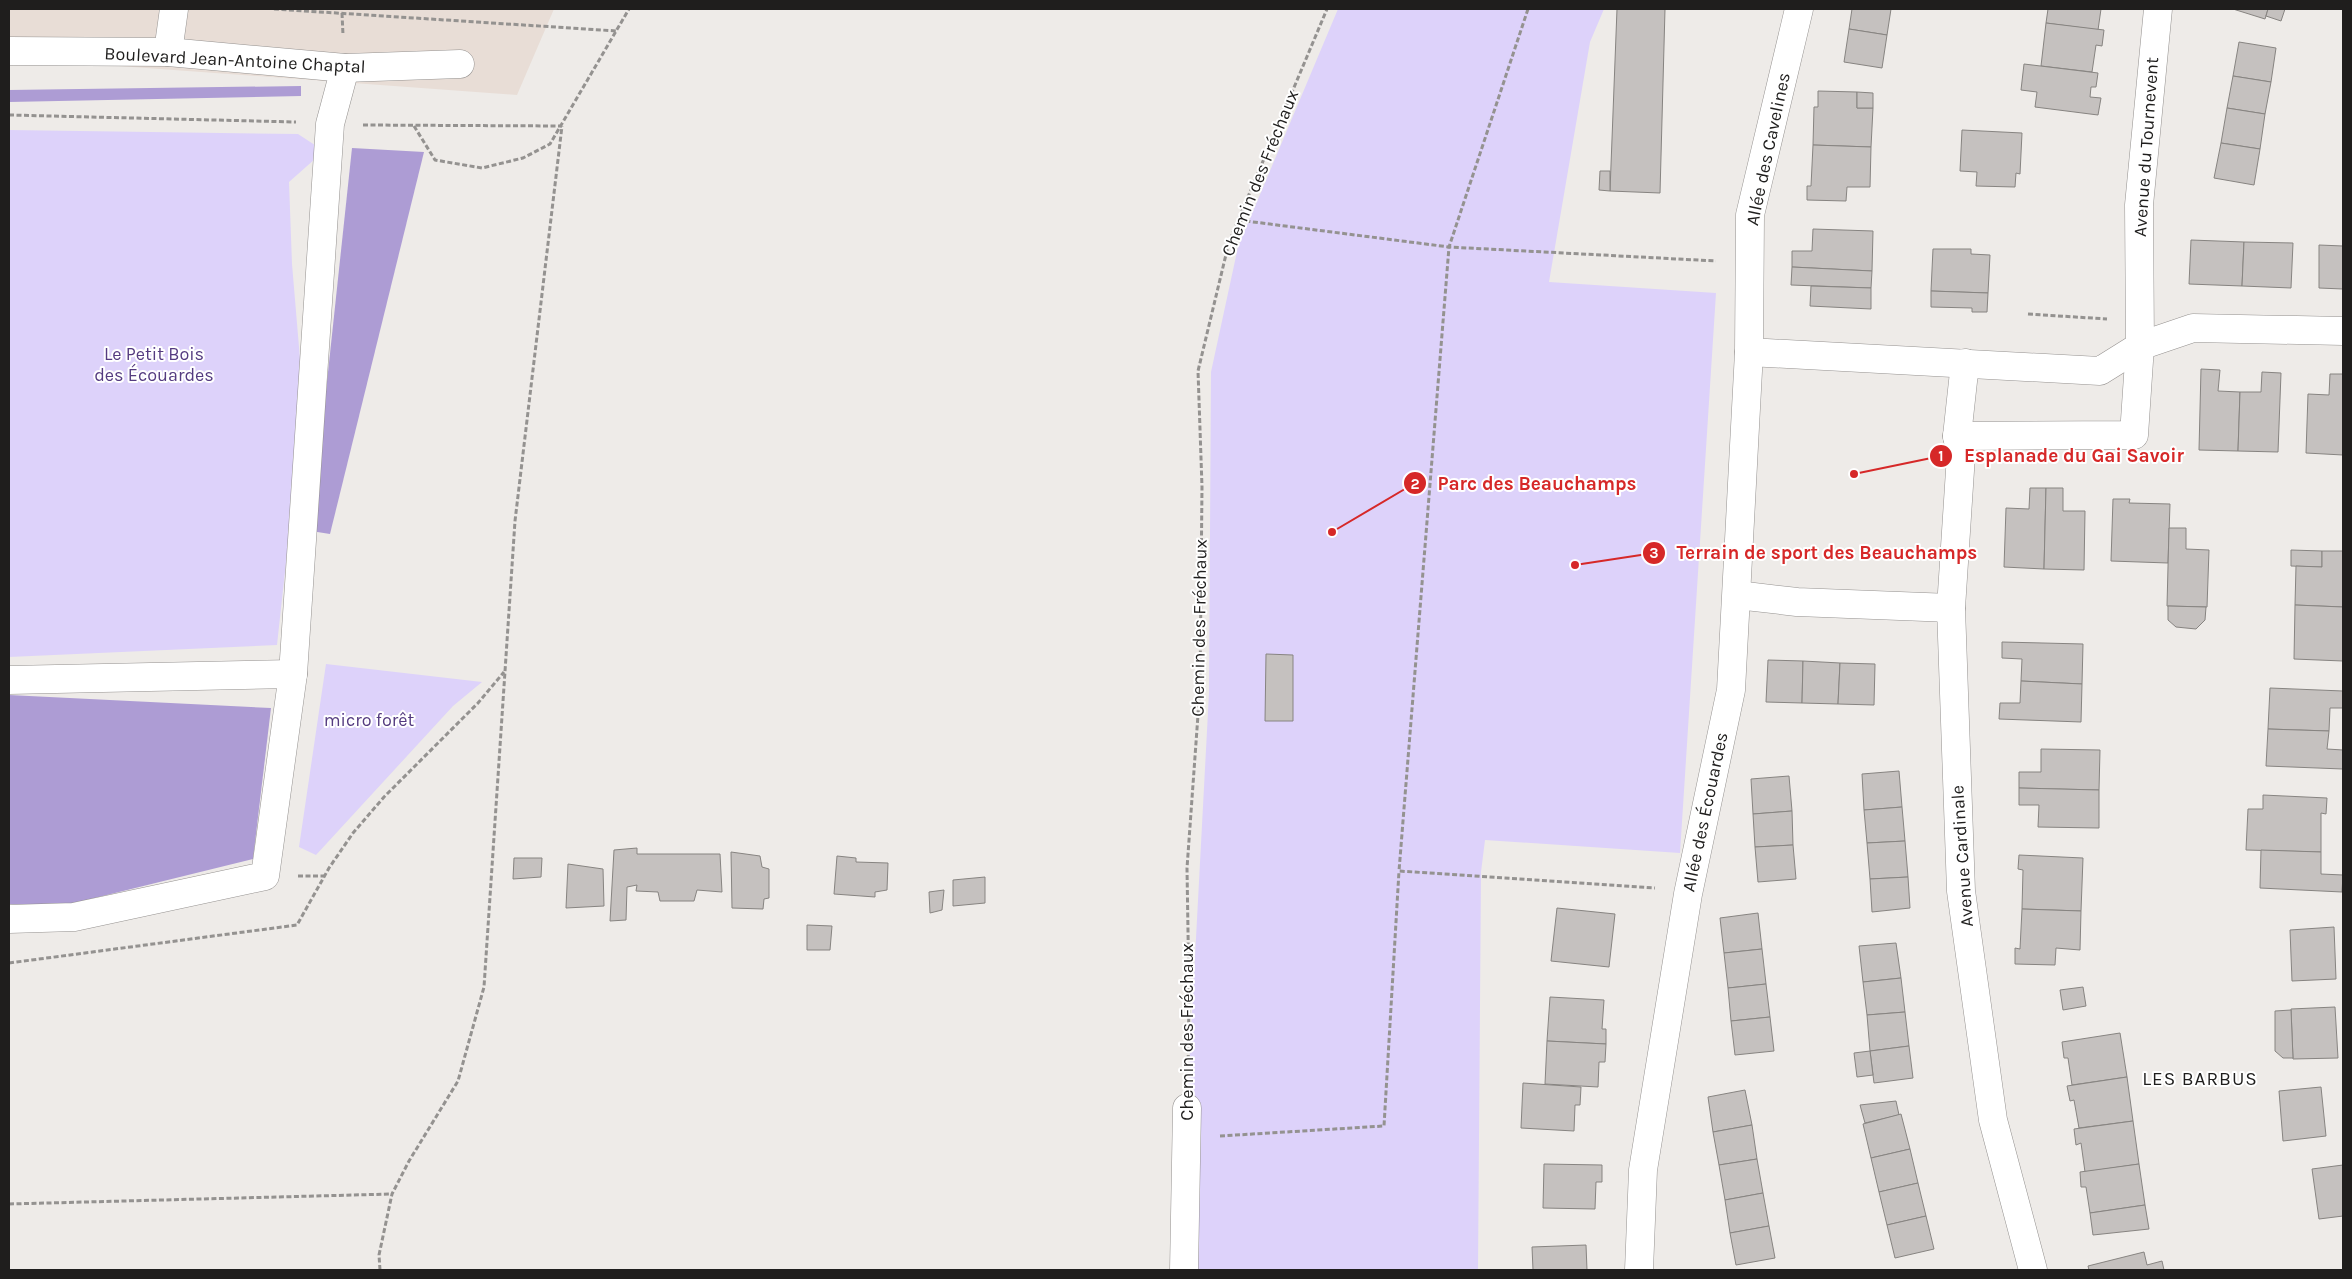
<svg xmlns="http://www.w3.org/2000/svg" width="2352" height="1279" font-family="Karla,sans-serif">
<style>
.built{fill:#e8ddd6}
.green{fill:#ddd2fa}
.water{fill:#ad9cd4}
.building{fill:#c5c1bf;stroke:#878481}
.lines{fill:none;stroke-linecap:round;stroke-linejoin:round}
.minor-casing{stroke:#959290;stroke-width:29}
.path{stroke:#949290;stroke-width:3;stroke-dasharray:5 2.5;stroke-linecap:butt}
.minor{stroke:#fff;stroke-width:28}
.labels{text-anchor:middle;stroke-width:4;stroke-linejoin:round;paint-order:stroke}
.street-label{font-size:18px;fill:#1f1e1d;stroke:#fff}
.park-label{font-size:18px;fill:#543b80;stroke:#fff}
.neighbourhood-label{font-size:19px;letter-spacing:1px;fill:#1f1e1d;stroke:#fff}
.leader{fill:none;stroke:#d62828;stroke-width:2}
.callout-dot{fill:#d62828;stroke:#fff;stroke-width:2}
.mark-label{font-size:15px;text-anchor:middle;font-weight:bold;fill:#fff}
.callout-label{font-size:19px;text-anchor:middle;font-weight:bold;fill:#d62828;stroke:#fff;stroke-width:4;stroke-linejoin:round;paint-order:stroke}
</style>
<rect width="100%" height="100%" fill="#eeebe8"/>
<polygon class="built" points="9,9 554,9 517,95 9,58"/>
<g class="green">
<polygon points="1338,9 1604,9 1590,42 1549,282 1716,293 1680,853 1485,840 1481,872 1478,1270 1184,1270 1187,1108 1209,693 1211,372 1238,247"/>
<polygon points="9,130 298,134 324,151 289,182 292,264 300,359 294,489 277,645 9,657"/>
<polygon points="326,664 482,682 453,706 316,855 299,847"/>
</g>
<g class="water">
<polygon points="301,86 301,96 9,102 9,90"/>
<polygon points="352,148 424,152 330,534 311,531"/>
<polygon points="9,695 271,708 253,859 54,908 9,904"/>
</g>
<g class="building">
<polygon points="1617,9 1665,9 1660,193 1610,191"/>
<polygon points="1852,9 1891,9 1887,35 1849,29"/>
<polygon points="2048,9 2101,9 2098,30 2046,23"/>
<polygon points="2233,9 2268,9 2265,19"/>
<polygon points="2268,9 2285,9 2281,21 2266,16"/>
<polygon points="2046,23 2104,30 2102,46 2096,45 2092,72 2041,66"/>
<polygon points="1849,29 1887,35 1882,68 1844,62"/>
<polygon points="2239,42 2276,48 2271,82 2233,76"/>
<polygon points="2024,64 2098,73 2096,87 2091,87 2090,97 2101,98 2098,115 2035,107 2037,92 2021,90"/>
<polygon points="2233,76 2271,82 2265,114 2227,108"/>
<polygon points="1818,91 1857,92 1857,108 1873,108 1871,147 1813,145 1814,107 1818,107"/>
<polygon points="1857,92 1873,93 1873,108 1857,108"/>
<polygon points="2227,108 2265,114 2260,149 2221,143"/>
<polygon points="1962,130 2022,133 2020,174 2016,173 2015,187 1976,186 1977,172 1960,171"/>
<polygon points="2221,143 2260,149 2254,185 2214,178"/>
<polygon points="1813,145 1871,147 1870,187 1847,187 1846,201 1807,200 1807,186 1811,186"/>
<polygon points="1600,171 1610,171 1610,191 1599,190"/>
<polygon points="1813,229 1873,231 1872,271 1792,267 1792,251 1812,251"/>
<polygon points="2191,240 2244,242 2242,286 2189,284"/>
<polygon points="2244,242 2293,243 2291,288 2242,286"/>
<polygon points="2319,245 2343,246 2343,289 2319,288"/>
<polygon points="1933,249 1971,249 1971,254 1990,255 1988,293 1931,291"/>
<polygon points="1792,267 1872,271 1871,288 1791,285"/>
<polygon points="1811,286 1871,288 1871,309 1810,306"/>
<polygon points="1931,291 1988,293 1987,312 1972,312 1972,308 1931,307"/>
<polygon points="2201,369 2220,370 2218,391 2240,392 2238,451 2199,450"/>
<polygon points="2262,372 2281,373 2278,452 2238,451 2240,392 2261,392"/>
<polygon points="2330,374 2343,374 2343,455 2306,453 2308,394 2329,395"/>
<polygon points="2030,488 2046,488 2044,569 2004,567 2006,508 2029,509"/>
<polygon points="2046,488 2063,488 2063,511 2085,511 2084,570 2044,569"/>
<polygon points="2113,499 2130,499 2129,503 2170,504 2168,563 2111,561"/>
<polygon points="2169,528 2186,528 2186,549 2209,550 2207,607 2167,606"/>
<polygon points="2291,550 2322,551 2322,567 2291,566"/>
<polygon points="2322,551 2343,551 2343,607 2295,605 2296,566 2322,567"/>
<polygon points="2295,605 2343,607 2343,661 2294,659"/>
<polygon points="2168,606 2206,607 2205,620 2196,629 2176,627 2168,620"/>
<polygon points="2002,642 2083,644 2082,684 2021,681 2022,659 2002,658"/>
<polygon points="1266,654 1293,655 1293,721 1265,721"/>
<polygon points="1768,660 1803,661 1802,703 1766,702"/>
<polygon points="1803,661 1840,663 1838,704 1802,703"/>
<polygon points="1840,663 1875,664 1874,705 1838,704"/>
<polygon points="2021,681 2082,684 2081,722 1999,719 2000,703 2020,703"/>
<polygon points="2270,688 2343,691 2343,708 2330,708 2329,731 2268,729"/>
<polygon points="2268,729 2329,731 2327,749 2343,750 2343,769 2266,766"/>
<polygon points="2041,749 2100,750 2099,790 2019,788 2019,772 2041,772"/>
<polygon points="1899,771 1902,807 1864,810 1862,774"/>
<polygon points="1789,776 1792,811 1753,814 1751,779"/>
<polygon points="2019,788 2099,790 2099,828 2038,827 2039,805 2019,805"/>
<polygon points="2263,795 2327,798 2326,814 2321,813 2321,852 2246,850 2248,809 2263,809"/>
<polygon points="1902,807 1905,841 1867,843 1864,810"/>
<polygon points="1792,811 1793,845 1755,847 1753,814"/>
<polygon points="1905,841 1908,877 1870,879 1867,843"/>
<polygon points="1793,845 1796,879 1758,882 1755,847"/>
<polygon points="637,848 637,854 720,854 722,892 697,890 694,901 660,901 658,892 636,891 637,885 627,887 626,920 610,921 614,850"/>
<polygon points="2261,850 2321,852 2321,874 2343,875 2342,892 2260,888"/>
<polygon points="731,852 760,856 762,867 769,869 769,898 764,899 763,909 732,908"/>
<polygon points="2019,855 2083,858 2081,911 2022,909 2023,870 2018,869"/>
<polygon points="837,856 856,858 856,862 888,863 887,890 875,892 875,897 834,894"/>
<polygon points="514,858 542,858 541,877 513,879"/>
<polygon points="568,864 603,869 604,906 566,908"/>
<polygon points="985,877 985,903 953,906 953,880"/>
<polygon points="1908,877 1910,908 1872,912 1870,879"/>
<polygon points="944,890 942,910 930,913 929,892"/>
<polygon points="1557,908 1615,914 1609,967 1551,961"/>
<polygon points="2022,909 2081,911 2080,950 2056,948 2055,965 2015,964 2015,948 2020,949"/>
<polygon points="1758,913 1762,949 1724,953 1720,918"/>
<polygon points="807,925 832,926 830,950 807,950"/>
<polygon points="2334,927 2336,979 2292,981 2290,930"/>
<polygon points="1896,943 1901,978 1863,982 1859,946"/>
<polygon points="1762,949 1766,984 1728,988 1724,953"/>
<polygon points="1901,978 1905,1012 1867,1015 1863,982"/>
<polygon points="1766,984 1770,1017 1731,1021 1728,988"/>
<polygon points="2083,987 2086,1006 2063,1010 2060,990"/>
<polygon points="1550,997 1604,1000 1602,1029 1606,1029 1606,1044 1547,1041"/>
<polygon points="2335,1007 2338,1058 2293,1059 2291,1009"/>
<polygon points="2291,1010 2293,1058 2283,1058 2275,1051 2275,1011"/>
<polygon points="1905,1012 1909,1046 1870,1051 1867,1015"/>
<polygon points="1770,1017 1774,1051 1735,1055 1731,1021"/>
<polygon points="2120,1033 2127,1077 2072,1085 2068,1058 2064,1058 2062,1042"/>
<polygon points="1547,1041 1606,1044 1605,1062 1599,1062 1598,1087 1545,1084"/>
<polygon points="1909,1046 1913,1078 1874,1083 1870,1051"/>
<polygon points="1870,1051 1873,1075 1857,1077 1854,1053"/>
<polygon points="2127,1077 2133,1121 2079,1128 2074,1100 2070,1101 2067,1086"/>
<polygon points="1523,1083 1581,1087 1580,1105 1575,1105 1574,1131 1521,1128"/>
<polygon points="2321,1087 2326,1136 2283,1141 2279,1091"/>
<polygon points="1745,1090 1752,1125 1713,1132 1708,1097"/>
<polygon points="1896,1101 1899,1115 1865,1123 1860,1105"/>
<polygon points="1901,1114 1910,1149 1871,1158 1863,1124"/>
<polygon points="2133,1121 2139,1164 2085,1172 2081,1143 2076,1145 2074,1129"/>
<polygon points="1752,1125 1757,1159 1719,1165 1713,1132"/>
<polygon points="1910,1149 1918,1183 1879,1192 1871,1158"/>
<polygon points="1757,1159 1763,1193 1725,1200 1719,1165"/>
<polygon points="1544,1164 1602,1165 1602,1182 1596,1182 1595,1209 1543,1208"/>
<polygon points="2139,1164 2145,1205 2090,1213 2086,1187 2081,1187 2080,1172"/>
<polygon points="2343,1165 2343,1216 2319,1219 2312,1169"/>
<polygon points="1918,1183 1926,1216 1887,1225 1879,1192"/>
<polygon points="1763,1193 1769,1226 1730,1233 1725,1200"/>
<polygon points="2145,1205 2149,1229 2093,1235 2090,1213"/>
<polygon points="1926,1216 1934,1249 1895,1258 1887,1225"/>
<polygon points="1769,1226 1775,1258 1736,1265 1730,1233"/>
<polygon points="1586,1245 1587,1270 1533,1270 1532,1247"/>
<polygon points="2144,1252 2147,1265 2162,1261 2164,1270 2089,1270 2088,1266"/>
</g>
<g class="lines">
<defs>
<g id="minor">
<polyline points="9,51 168,52 345,68 460,64"/>
<polyline points="168,52 174,9"/>
<polyline points="1749,352 2100,371 2140,346 2193,328 2343,331"/>
<polyline points="1965,363 1957,436 1961,455 1951,608 1961,891 1993,1120 2033,1270"/>
<polyline points="1957,436 2134,435 2140,346 2139,205 2158,9"/>
<polyline points="1737,595 1797,602 1951,608"/>
<polyline points="9,680 293,674"/>
<polyline points="9,919 74,917 265,876 293,674 330,124 345,68"/>
<polyline points="1184,1270 1187,1108"/>
<polyline points="1639,1270 1643,1170 1688,894 1731,690 1749,352 1750,215 1799,9"/>
</g>
</defs>
<use href="#minor" class="minor-casing"/>
<g class="path">
<polyline points="274,9 617,31"/>
<polyline points="1528,9 1449,247 1399,871 1655,888"/>
<polyline points="342,13 343,35"/>
<polyline points="9,115 296,122"/>
<polyline points="363,125 562,126"/>
<polyline points="414,126 435,160 482,168 523,158 550,144 629,9"/>
<polyline points="1238,220 1449,247 1716,261"/>
<polyline points="2028,314 2107,319"/>
<polyline points="298,876 324,876"/>
<polyline points="9,963 297,925 329,868 353,833 384,797 478,703 504,672"/>
<polyline points="1188,1075 1189,995 1187,868 1200,687 1202,487 1198,371 1229,242 1327,9"/>
<polyline points="1220,1136 1384,1126 1399,871"/>
<polyline points="9,1204 392,1194"/>
<polyline points="380,1270 379,1255 392,1194 409,1161 458,1081 484,987 515,521 562,126"/>
</g>
<use href="#minor" class="minor"/>
</g>
<g class="labels">
<g class="street-label">
<text transform="translate(235 60) rotate(3)" y="6">Boulevard Jean-Antoine Chaptal</text>
<text transform="translate(2146 147) rotate(-86)" y="6">Avenue du Tournevent</text>
<text transform="translate(1768 149) rotate(-78)" y="6">Allée des Cavelines</text>
<text transform="translate(1260 173) rotate(-68)" y="6">Chemin des Fréchaux</text>
<text transform="translate(1199 628) rotate(-89)" y="6">Chemin des Fréchaux</text>
<text transform="translate(1705 812) rotate(-78)" y="6">Allée des Écouardes</text>
<text transform="translate(1962 856) rotate(-94)" y="6">Avenue Cardinale</text>
<text transform="translate(1187 1032) rotate(-90)" y="6">Chemin des Fréchaux</text>
</g>
<g class="park-label">
<text x="154" y="360">Le Petit Bois<tspan x="154" dy="21">des Écouardes</tspan></text>
<text x="369" y="726">micro forêt</text>
</g>
<g class="neighbourhood-label">
<text x="2200" y="1085">LES BARBUS</text>
</g>
</g>
<path class="leader" d="M1854 474L1941 456M1332 532L1415 483M1575 565L1654 553"/>
<g class="callout-dot">
<circle cx="1854" cy="474" r="5"/>
<circle cx="1332" cy="532" r="5"/>
<circle cx="1575" cy="565" r="5"/>
<circle cx="1941" cy="456" r="12"/>
<circle cx="1415" cy="483" r="12"/>
<circle cx="1654" cy="553" r="12"/>
</g>
<g class="mark-label">
<text x="1941" y="461">1</text>
<text x="1415" y="489">2</text>
<text x="1654" y="558">3</text>
</g>
<g class="callout-label">
<text x="2074" y="462">Esplanade du Gai Savoir</text>
<text x="1537" y="490">Parc des Beauchamps</text>
<text x="1827" y="559">Terrain de sport des Beauchamps</text>
</g>
<rect width="2352" height="1279" fill="none" stroke="#1f1e1d" stroke-width="20"/>
</svg>
